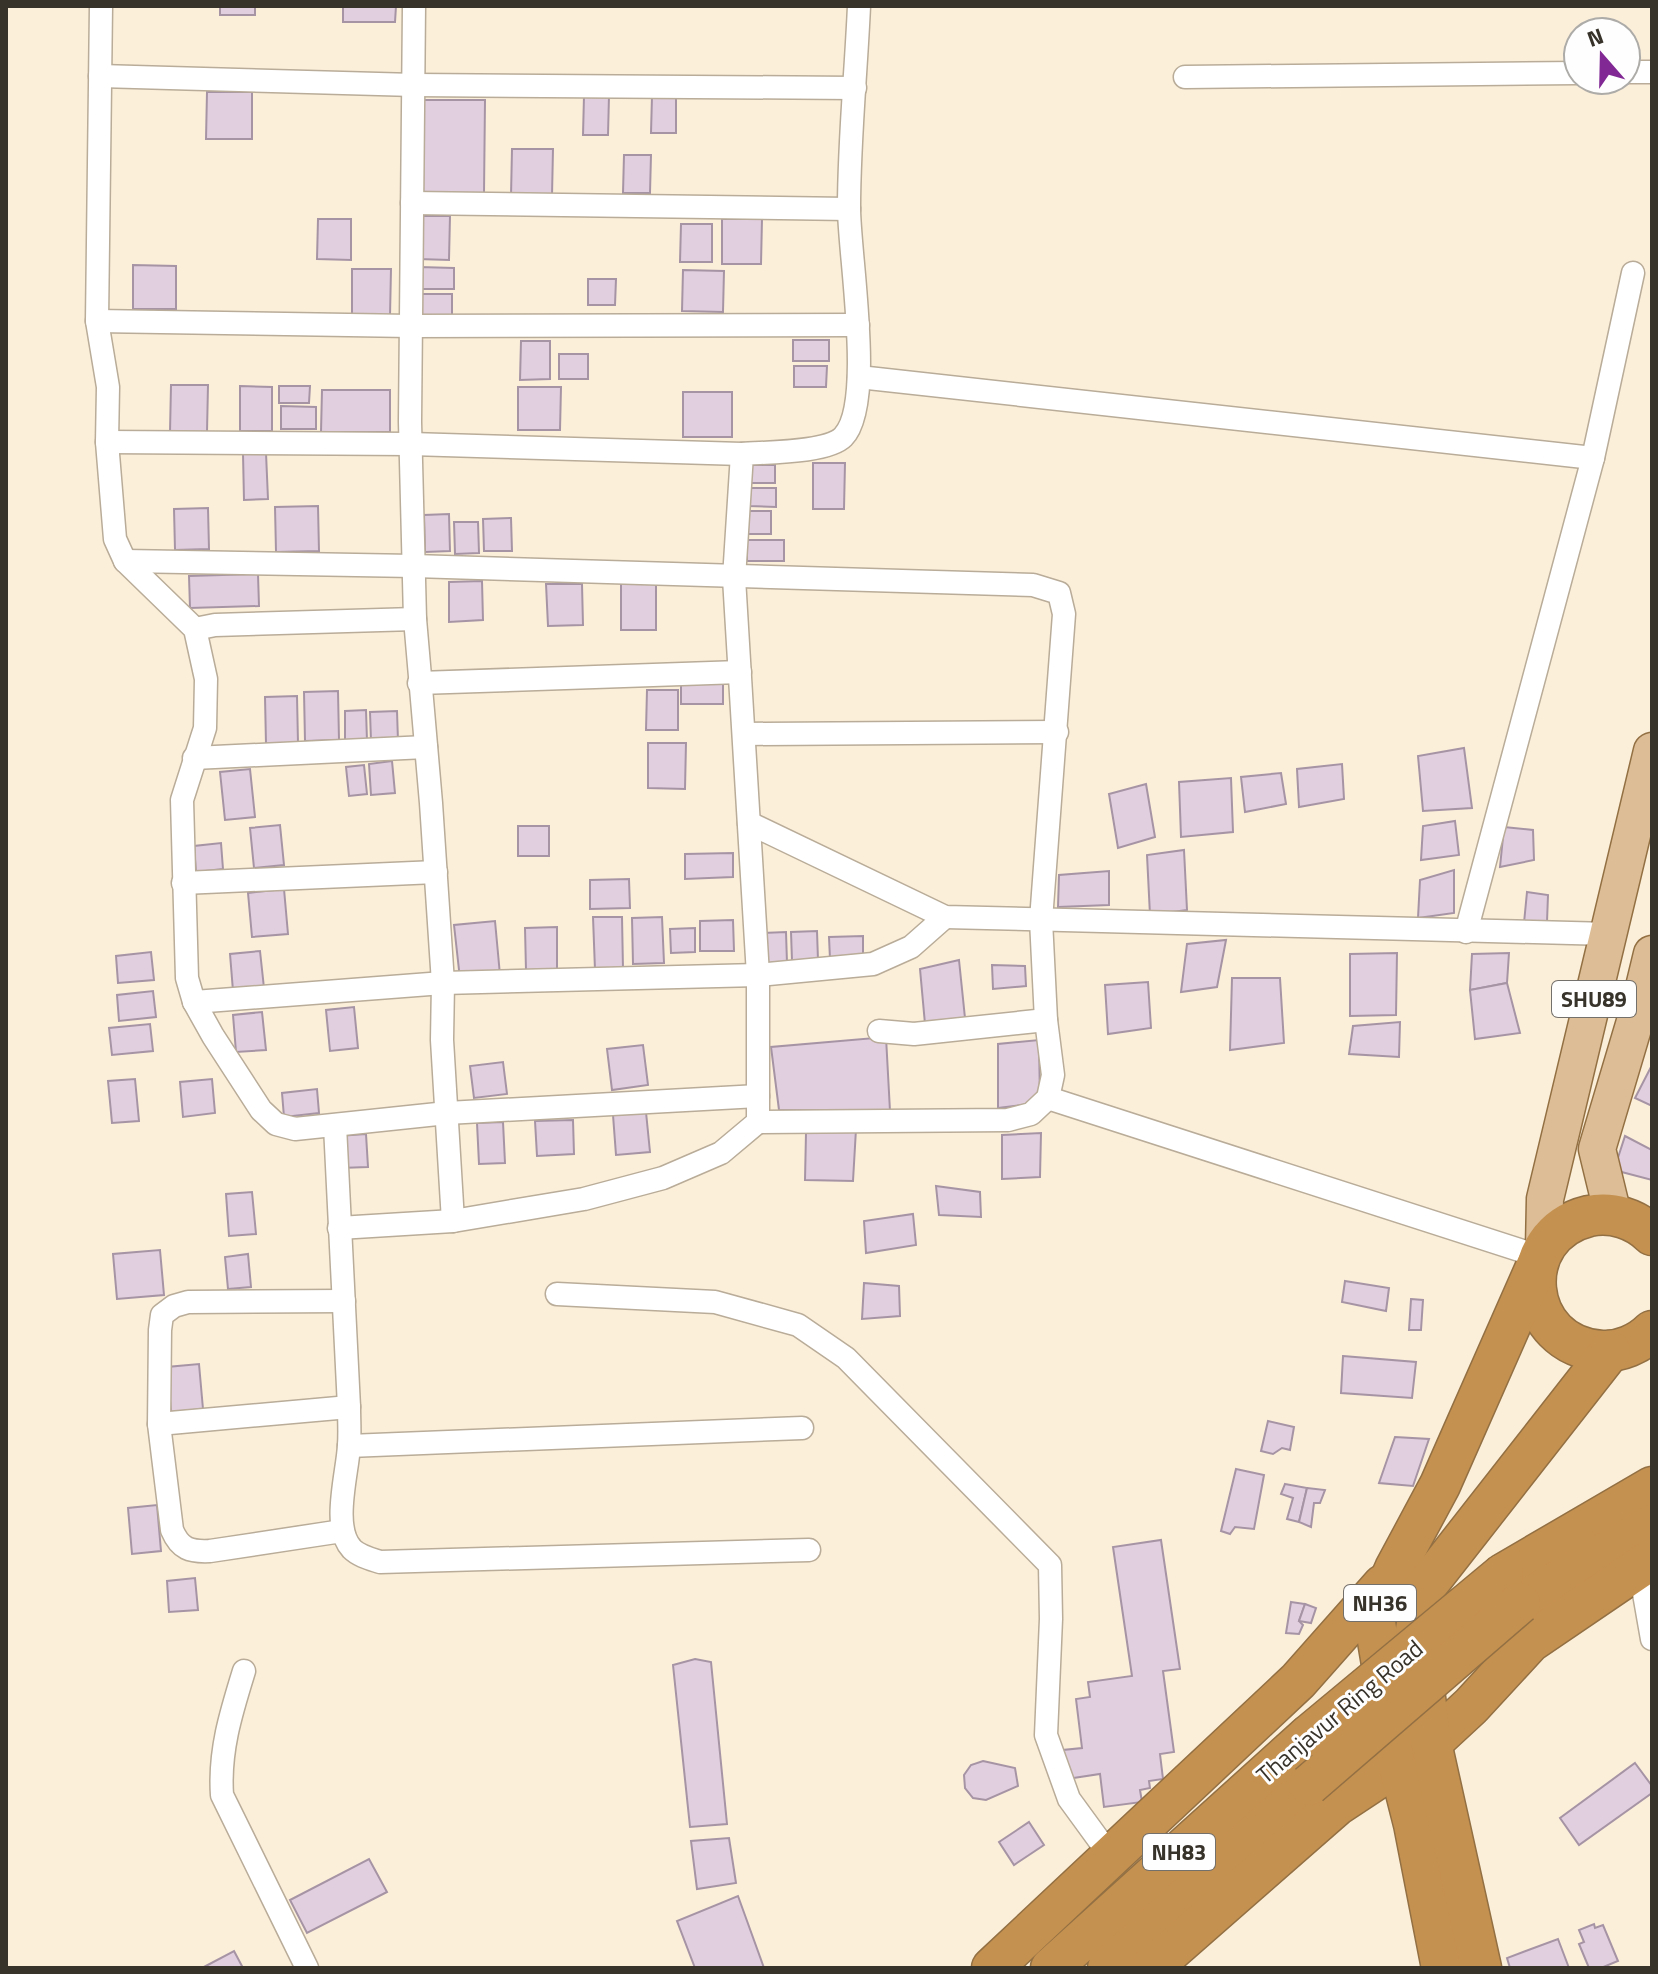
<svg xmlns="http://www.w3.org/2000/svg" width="1658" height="1974" font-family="'Titillium Web',sans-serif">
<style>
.building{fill:#e1cedf;stroke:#a694a5;stroke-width:2}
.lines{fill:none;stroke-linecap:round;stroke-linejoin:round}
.street-casing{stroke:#b9ac98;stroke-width:25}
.primary-casing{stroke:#937043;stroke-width:39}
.highway-casing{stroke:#937043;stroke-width:43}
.street{stroke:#fff;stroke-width:22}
.primary{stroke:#dcbd96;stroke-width:36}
.highway{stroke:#c59150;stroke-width:40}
.highway-bridge-casing{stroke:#937043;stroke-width:43;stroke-linecap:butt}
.highway-bridge{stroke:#c59150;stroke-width:40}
.labels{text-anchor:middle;stroke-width:6;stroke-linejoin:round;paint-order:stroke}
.shield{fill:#fefefe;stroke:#736f6a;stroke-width:2}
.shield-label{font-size:22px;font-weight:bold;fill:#37322a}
.street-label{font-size:24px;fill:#37322a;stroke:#fefefe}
</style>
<rect width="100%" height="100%" fill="#fcefda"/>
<g class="building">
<rect x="220" y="6" width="35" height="9"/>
<polygon points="343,6 396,6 395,22 343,22"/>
<polygon points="207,92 252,92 252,139 206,139"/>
<polygon points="584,96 609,96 608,135 583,135"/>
<polygon points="652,96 676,96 676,133 651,133"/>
<polygon points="419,100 485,100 484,194 419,194"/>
<polygon points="512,149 553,149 552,196 511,196"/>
<polygon points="624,155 651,155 650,193 623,193"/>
<polygon points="418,216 450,216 449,260 418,259"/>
<polygon points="318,219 351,219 351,260 317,259"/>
<polygon points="722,219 762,219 761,264 722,264"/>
<polygon points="681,224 712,224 712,262 680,262"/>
<polygon points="133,265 176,266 176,309 133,309"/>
<polygon points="419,267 454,268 454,289 419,289"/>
<polygon points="352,269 391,269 390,316 352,316"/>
<polygon points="683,270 724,271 723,312 682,311"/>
<polygon points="588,279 616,279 615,305 588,305"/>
<rect x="420" y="294" width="32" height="24"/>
<rect x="793" y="340" width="36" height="21"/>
<polygon points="521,341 550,341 550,379 520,380"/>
<rect x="559" y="354" width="29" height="25"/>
<polygon points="794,366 827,366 826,387 794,387"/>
<polygon points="171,385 208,385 207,432 170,432"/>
<polygon points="240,386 272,387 272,431 240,431"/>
<polygon points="279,386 310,386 309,403 279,403"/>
<polygon points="518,387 561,387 560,430 518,430"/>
<polygon points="322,390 390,390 390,432 321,432"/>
<rect x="683" y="392" width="49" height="45"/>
<polygon points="281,406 316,407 316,429 281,429"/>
<polygon points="266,453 268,499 244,500 243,454"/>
<polygon points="813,463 845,463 844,509 813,509"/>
<rect x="748" y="465" width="27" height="18"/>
<polygon points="749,488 776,488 776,507 749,506"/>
<polygon points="318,506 319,551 276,552 275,507"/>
<polygon points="208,508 209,549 175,550 174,509"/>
<rect x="744" y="511" width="27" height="23"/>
<polygon points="449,514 450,551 425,552 424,515"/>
<polygon points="511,518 512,551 484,551 483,519"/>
<polygon points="454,522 478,522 479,553 455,554"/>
<rect x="747" y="540" width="37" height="21"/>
<polygon points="258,574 259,606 190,608 189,576"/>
<polygon points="482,581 483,620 449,622 449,582"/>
<rect x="621" y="583" width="35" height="47"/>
<polygon points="546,584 582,584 583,625 548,626"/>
<rect x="681" y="683" width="42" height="21"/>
<polygon points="647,690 678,690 678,730 646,730"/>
<polygon points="338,691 339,740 305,741 304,692"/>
<polygon points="297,696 298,743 266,744 265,697"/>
<polygon points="366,710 367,741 345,742 345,711"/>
<polygon points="397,711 398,741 371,741 370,712"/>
<polygon points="648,743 686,743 685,789 648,788"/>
<polygon points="1464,748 1472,808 1423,811 1418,756"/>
<polygon points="392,761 395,793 371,795 369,764"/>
<polygon points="1342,764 1344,799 1299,807 1297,769"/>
<polygon points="364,765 367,794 349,796 346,767"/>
<polygon points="250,769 255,817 225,820 220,772"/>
<polygon points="1281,773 1286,804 1245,812 1241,777"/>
<polygon points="1231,778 1233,832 1181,837 1179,782"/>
<polygon points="1146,784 1155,837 1118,848 1109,794"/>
<polygon points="1455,821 1459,855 1421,860 1423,826"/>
<polygon points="280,825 284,865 254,868 250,828"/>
<rect x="518" y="826" width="31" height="30"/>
<polygon points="1504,827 1533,830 1534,860 1500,867"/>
<polygon points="221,843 223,869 196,872 194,846"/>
<polygon points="1184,850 1187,910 1150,915 1147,855"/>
<polygon points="733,853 733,877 685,879 685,854"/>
<polygon points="1454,870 1454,913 1418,918 1420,880"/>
<polygon points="1109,871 1109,905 1058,907 1059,875"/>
<polygon points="629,879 630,908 590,909 590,880"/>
<polygon points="284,889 288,934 252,937 248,893"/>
<polygon points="1527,892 1548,895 1547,922 1524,923"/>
<polygon points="593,917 622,917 623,969 595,970"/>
<polygon points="662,917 664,963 633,964 632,918"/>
<polygon points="733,920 734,951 700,951 700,921"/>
<polygon points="495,921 500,975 460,979 454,925"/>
<polygon points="557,927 557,970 526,971 525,928"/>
<polygon points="695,928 695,952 671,953 670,929"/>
<polygon points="817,931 818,960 792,961 791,932"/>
<polygon points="786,932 787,963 763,964 762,933"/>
<polygon points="863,936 863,958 830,959 829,937"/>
<polygon points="1226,940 1217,987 1181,992 1187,944"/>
<polygon points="260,951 264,988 233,991 230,954"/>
<polygon points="151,952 154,980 118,983 116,956"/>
<polygon points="1397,953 1396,1015 1350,1016 1350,954"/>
<polygon points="1509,953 1507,983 1470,990 1472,954"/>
<polygon points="959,960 965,1018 925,1024 920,969"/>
<polygon points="992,965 1025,966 1026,986 993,989"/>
<polygon points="1232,978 1280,978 1284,1043 1230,1050"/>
<polygon points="1148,982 1151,1028 1108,1034 1105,985"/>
<polygon points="1507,983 1520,1033 1475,1039 1470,990"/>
<polygon points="153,991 156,1017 119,1021 117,995"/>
<polygon points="354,1007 358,1048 330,1051 326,1010"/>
<polygon points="262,1012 266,1050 236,1052 233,1015"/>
<polygon points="1400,1022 1399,1057 1349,1054 1353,1026"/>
<polygon points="150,1024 153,1051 112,1055 109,1028"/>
<polygon points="886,1037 890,1111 779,1110 771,1047"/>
<polygon points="1039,1040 1040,1103 998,1108 998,1044"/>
<polygon points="643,1045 648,1085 612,1090 607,1049"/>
<polygon points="503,1062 507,1094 474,1098 470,1066"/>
<polygon points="1652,1065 1652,1106 1635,1098"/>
<polygon points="135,1079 139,1121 112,1123 108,1081"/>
<polygon points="212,1079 215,1113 183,1117 180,1082"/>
<polygon points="317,1089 319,1113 284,1117 282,1093"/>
<polygon points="646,1112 650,1152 616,1155 613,1115"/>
<polygon points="573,1120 574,1154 537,1156 535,1121"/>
<polygon points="503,1122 505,1163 479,1164 477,1123"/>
<polygon points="856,1129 853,1181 805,1180 806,1133"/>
<polygon points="1041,1133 1040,1177 1002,1179 1002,1135"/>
<polygon points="366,1134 368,1167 340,1168 338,1136"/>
<polygon points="1625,1136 1652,1150 1652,1180 1614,1170"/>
<polygon points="936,1186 980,1192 981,1217 939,1215"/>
<polygon points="252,1192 256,1234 229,1236 226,1194"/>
<polygon points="913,1214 916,1245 866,1253 864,1221"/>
<polygon points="160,1250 164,1295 117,1299 113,1254"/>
<polygon points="248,1254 251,1287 228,1289 225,1257"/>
<polygon points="1345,1281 1389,1288 1386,1311 1342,1302"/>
<polygon points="864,1283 899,1286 900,1316 862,1319"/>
<polygon points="1411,1299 1423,1300 1421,1330 1409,1330"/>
<polygon points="1343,1356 1416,1362 1412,1398 1341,1393"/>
<polygon points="199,1364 203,1409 171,1412 167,1367"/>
<polygon points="1268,1421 1294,1427 1290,1450 1282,1448 1273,1454 1261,1451"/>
<polygon points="1395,1437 1429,1439 1413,1486 1379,1483"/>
<polygon points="1236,1469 1264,1475 1254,1529 1235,1527 1230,1534 1221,1531"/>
<polygon points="1285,1484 1307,1488 1299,1522 1287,1519 1293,1498 1281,1494"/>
<polygon points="1307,1488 1325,1490 1320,1503 1314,1503 1311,1527 1299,1522"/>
<polygon points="157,1505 161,1551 132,1554 128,1508"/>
<polygon points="1161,1540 1180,1669 1163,1671 1174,1752 1160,1754 1163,1779 1149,1781 1150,1788 1140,1790 1142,1802 1104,1807 1100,1774 1067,1779 1063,1750 1082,1748 1076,1699 1090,1697 1088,1682 1132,1676 1113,1547"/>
<polygon points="195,1578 198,1610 169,1612 167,1581"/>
<polygon points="1291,1602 1305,1604 1299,1621 1303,1625 1299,1634 1286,1633"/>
<polygon points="1305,1604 1316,1608 1311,1623 1299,1621"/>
<polygon points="695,1659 711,1662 727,1824 690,1827 673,1665"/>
<polygon points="983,1761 1015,1768 1018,1786 986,1800 973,1798 965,1788 964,1775 971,1765"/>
<polygon points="1635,1763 1652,1786 1652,1793 1579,1845 1560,1818"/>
<polygon points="1029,1822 1044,1845 1014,1865 999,1842"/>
<polygon points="729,1838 736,1883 697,1889 691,1841"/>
<polygon points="369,1859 387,1892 307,1933 290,1900"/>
<polygon points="738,1896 764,1968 695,1968 677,1921"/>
<polygon points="1594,1924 1595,1928 1603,1925 1618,1961 1601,1968 1589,1968 1579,1944 1584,1942 1579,1930"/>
<polygon points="1558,1939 1569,1968 1510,1968 1507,1958"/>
<polygon points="234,1951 243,1968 202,1968"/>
</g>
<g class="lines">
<defs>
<g id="street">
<polyline points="101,6 97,321 108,387 107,442 115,539 125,561 195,629 206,679 205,728 182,800 187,978 194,1002 213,1036 261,1110 276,1124 295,1129 447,1113 758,1096"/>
<polyline points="414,6 410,422 415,619 431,803 443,983 442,1040 453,1221"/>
<polyline points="1626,72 1652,72"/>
<polyline points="100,76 414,85 855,88"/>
<polyline points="1185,77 1578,73"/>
<polyline points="412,203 849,209"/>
<polyline points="97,321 411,326 858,325"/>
<polyline points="859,377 1593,458"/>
<polyline points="107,442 411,444 742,454"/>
<polyline points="125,561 414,566 1033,585 1059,593 1064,614 1041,920 1046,1020 1053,1075 1048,1098 1031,1114 1008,1120 758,1122"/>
<polyline points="195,629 215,625 415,619"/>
<polyline points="419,683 740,672"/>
<polyline points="744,734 1057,732"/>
<polyline points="194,758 426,747"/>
<polyline points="749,823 945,917 1609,934"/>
<polyline points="183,883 436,872"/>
<polyline points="1466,932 1593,458 1633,273"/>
<polyline points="194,1002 443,983 758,975 873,964 911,947 945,917"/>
<polyline points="879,1031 914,1034 1046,1020"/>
<polyline points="1048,1098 1541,1257"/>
<path d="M 335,1126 L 349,1407 C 349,1420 350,1432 349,1445 C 348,1472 331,1527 352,1549 C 359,1556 371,1559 380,1562 L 809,1550"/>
<path d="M 339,1228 L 453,1221 L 584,1199 L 663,1178 L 721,1153 L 758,1122 L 758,975 L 734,578 L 742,454 C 765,452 827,453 843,437 C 875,405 849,255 849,208 C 849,141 856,73 859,6"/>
<polyline points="557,1294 715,1302 798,1325 846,1358 1050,1565 1051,1619 1046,1735 1069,1799 1112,1858"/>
<polyline points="159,1424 349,1407"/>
<polyline points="349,1446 802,1428"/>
<path d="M 342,1531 L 210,1551 C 190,1552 180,1549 172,1530 L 159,1424 L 160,1330 L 162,1315 L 174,1306 L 188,1302 L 344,1301"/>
<polyline points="1639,1565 1652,1639"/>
<path d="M 244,1671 C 231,1713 219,1751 222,1795 L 307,1968"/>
</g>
<g id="primary">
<polyline points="1613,1215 1597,1149 1639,1008 1652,954"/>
<polyline points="1544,1248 1545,1199 1652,751"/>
</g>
<g id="highway">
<path d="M 1652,1235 C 1636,1219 1612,1211 1589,1216 C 1511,1235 1521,1346 1602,1351 C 1620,1352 1639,1344 1652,1331"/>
<polyline points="1503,1574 1652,1487"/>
<polyline points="1520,1603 1652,1525"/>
<polyline points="992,1968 1298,1681 1383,1585"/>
<polyline points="1051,1968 1308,1736"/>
<polyline points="1108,1968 1309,1785"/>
<polyline points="1151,1968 1337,1805 1431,1743 1471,1706 1530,1642 1652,1559"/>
<polyline points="1442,1968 1414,1824 1399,1765 1374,1617 1395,1569 1440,1485 1537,1265"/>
<polyline points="1481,1968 1431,1743 1416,1630 1423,1590 1610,1351"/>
</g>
</defs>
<use href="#street" class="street-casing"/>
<use href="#primary" class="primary-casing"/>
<use href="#highway" class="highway-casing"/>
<use href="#street" class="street"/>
<use href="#primary" class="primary"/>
<use href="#highway" class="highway"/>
<defs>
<g id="highway-bridge">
<polyline points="1308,1736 1503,1574"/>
<polyline points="1309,1785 1520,1603"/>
</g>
</defs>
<use href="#highway-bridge" class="highway-bridge-casing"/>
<use href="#highway-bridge" class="highway-bridge"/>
</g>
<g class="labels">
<g class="shield">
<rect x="1552" y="981" width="84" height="36" rx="6"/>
<rect x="1344" y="1585" width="72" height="36" rx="6"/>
<rect x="1143" y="1834" width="72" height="36" rx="6"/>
</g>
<g class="shield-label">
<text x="1594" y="1007">SHU89</text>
<text x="1380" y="1611">NH36</text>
<text x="1179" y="1860">NH83</text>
</g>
<g class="street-label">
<text transform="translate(1340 1712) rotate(-40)" y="8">Thanjavur Ring Road</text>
</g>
</g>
<rect width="1658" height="1974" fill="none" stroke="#37322a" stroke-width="16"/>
<g transform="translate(1602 56) rotate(340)"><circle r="38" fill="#fefefe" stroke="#aeaca9" stroke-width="2"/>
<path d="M0-6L14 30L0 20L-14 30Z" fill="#812895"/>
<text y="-12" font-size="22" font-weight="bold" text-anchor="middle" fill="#37322a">N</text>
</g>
</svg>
